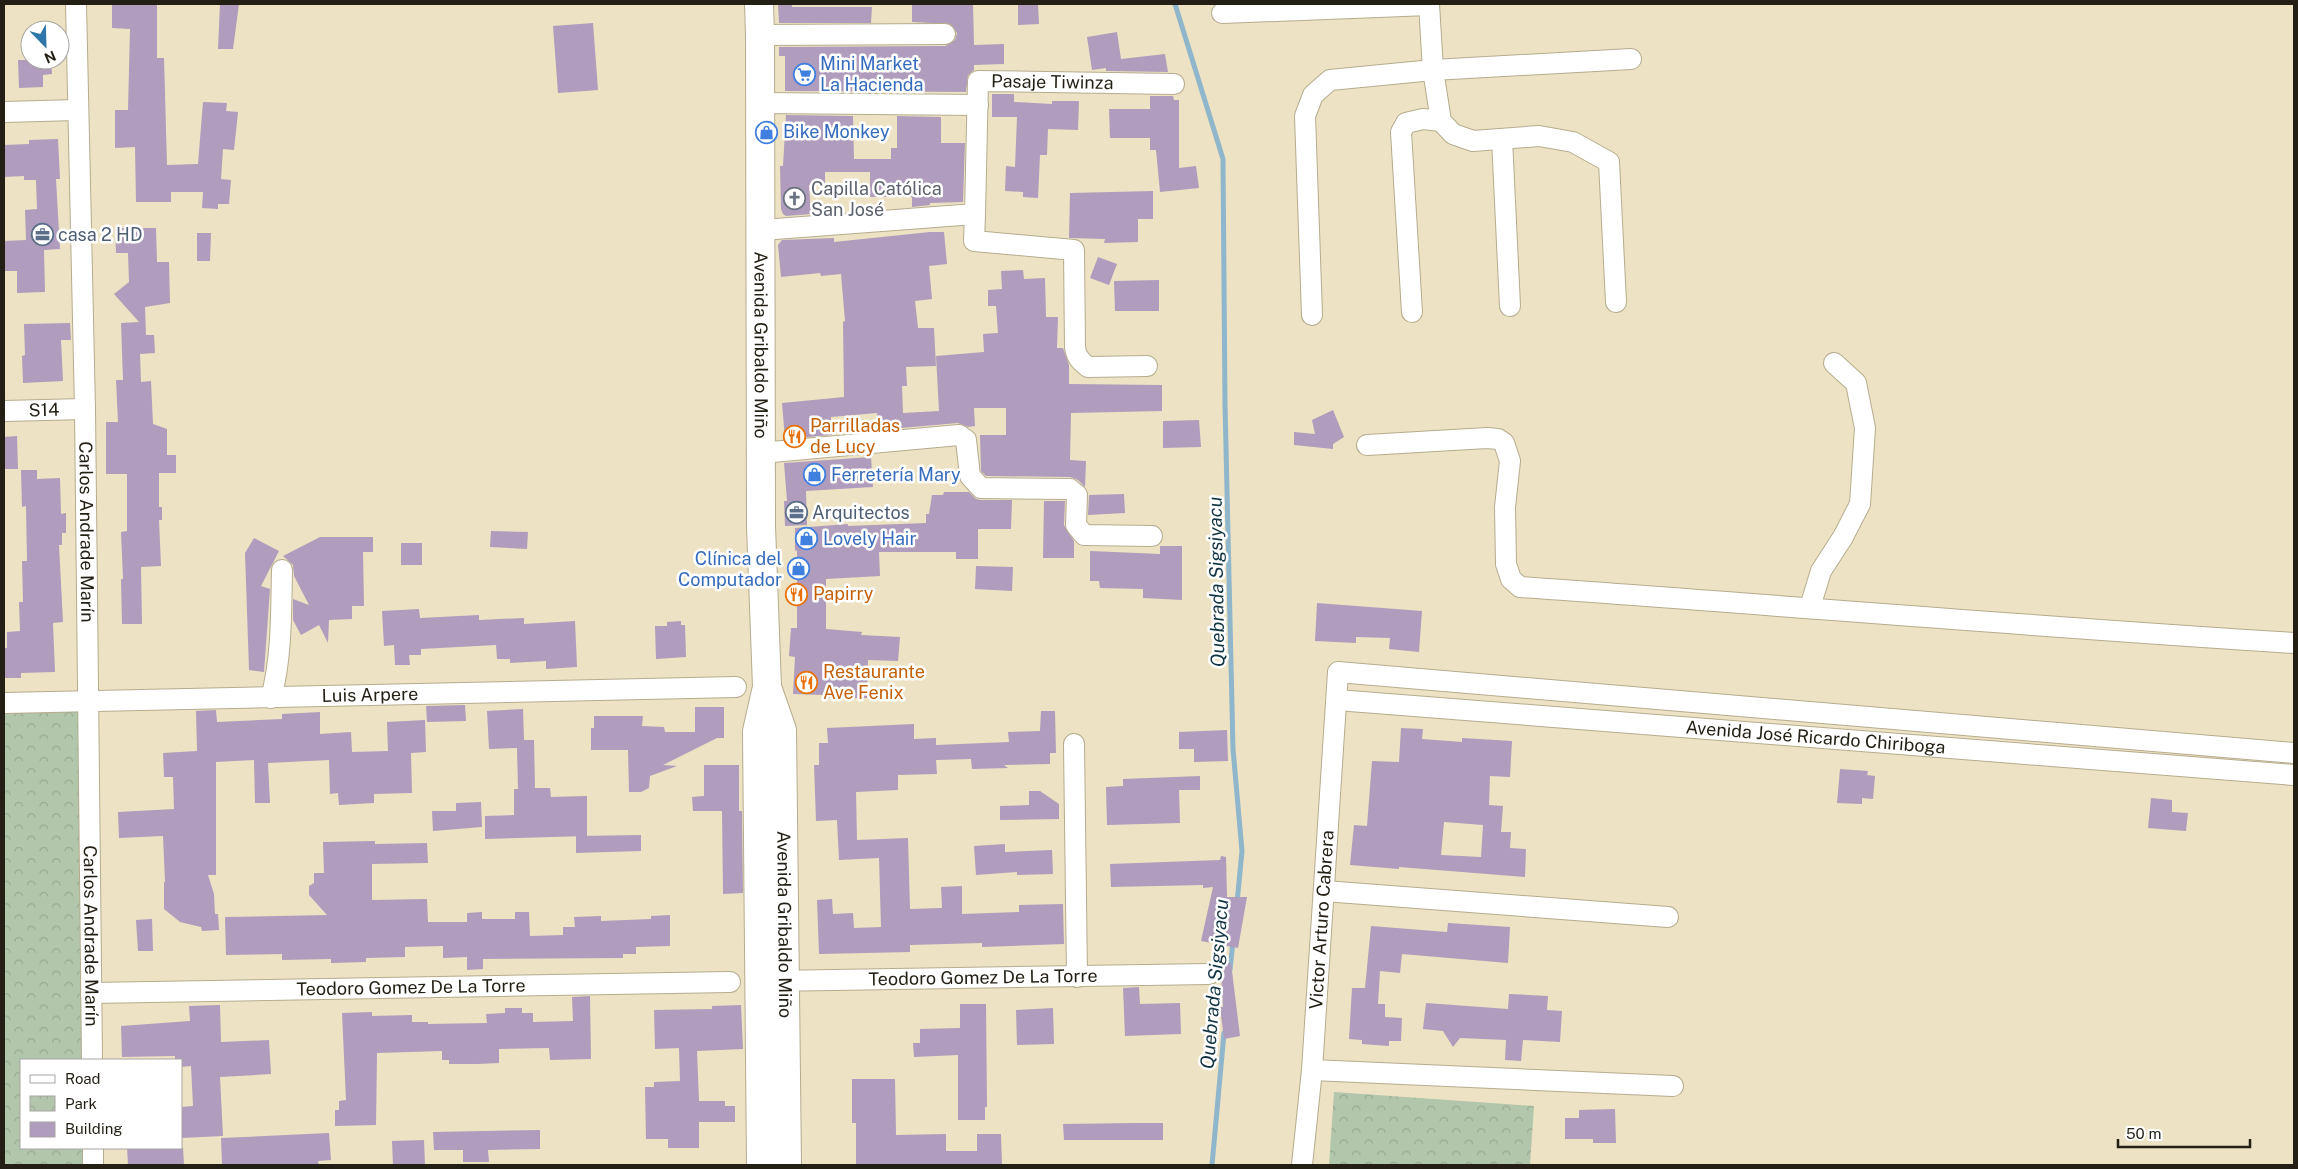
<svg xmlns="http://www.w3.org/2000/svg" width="2298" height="1169" font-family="'Public Sans',sans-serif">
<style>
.park{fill:url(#park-crowns)}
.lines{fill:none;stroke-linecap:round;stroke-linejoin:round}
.stream{stroke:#8fb6cb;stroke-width:5}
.building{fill:#b09cbc;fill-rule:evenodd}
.street-casing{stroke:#b6ac8e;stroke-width:22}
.secondary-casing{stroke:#b6ac8e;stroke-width:30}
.street{stroke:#fff;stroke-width:20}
.secondary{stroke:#fff;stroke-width:28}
.labels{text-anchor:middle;stroke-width:5;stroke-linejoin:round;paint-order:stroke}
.shop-label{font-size:18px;fill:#366cbe;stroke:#fff;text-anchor:start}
.street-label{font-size:18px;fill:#231f14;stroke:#fff}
.worship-label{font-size:18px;fill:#5b616d;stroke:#fff;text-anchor:start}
.service-label{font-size:18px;fill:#4e5e75;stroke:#fff;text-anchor:start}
.food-label{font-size:18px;fill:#c56008;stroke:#fff;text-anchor:start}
.water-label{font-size:19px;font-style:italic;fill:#123544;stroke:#fff}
</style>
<defs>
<pattern id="park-crowns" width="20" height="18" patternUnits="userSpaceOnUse" patternTransform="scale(1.25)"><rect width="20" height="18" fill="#b1c6ab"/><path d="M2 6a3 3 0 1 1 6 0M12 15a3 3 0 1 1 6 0" fill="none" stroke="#98aa92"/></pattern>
</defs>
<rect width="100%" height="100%" fill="#ede2c3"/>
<g class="park">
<polygon points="87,702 91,1060 21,1060 21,1148 92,1148 93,1165 4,1165 4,703"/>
<polygon points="1334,1092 1534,1106 1530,1165 1329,1165"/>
</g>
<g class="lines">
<g class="stream">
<polyline points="1175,4 1223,159 1225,404 1233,749 1242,851 1237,903"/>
<polyline points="1230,970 1233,941"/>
<polyline points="1212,1165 1224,1033"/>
</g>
</g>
<g class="building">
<polygon points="112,4 157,4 157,58 164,58 167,165 198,164 203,102 227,103 226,111 238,112 234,150 223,149 221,179 231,180 229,204 218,204 218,209 202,208 203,192 171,192 171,202 136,202 135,147 115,148 115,110 128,110 130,29 112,28"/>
<polygon points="220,4 239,4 233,49 218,49"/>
<polygon points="778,4 792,4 792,7 872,7 871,23 779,23"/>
<polygon points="912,4 973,4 974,45 1004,44 1004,64 974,65 974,70 968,75 966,92 785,91 785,56 779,56 779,47 945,46 955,40 957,33 950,24 912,22"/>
<polygon points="1018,4 1038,4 1039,24 1018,25"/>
<polygon points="593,23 598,90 558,93 553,26"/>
<polygon points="1117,32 1121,59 1165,54 1168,72 1106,71 1106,68 1092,70 1087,37"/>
<polygon points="18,60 51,60 52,74 43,75 43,87 19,88"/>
<polygon points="992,94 1014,94 1014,102 1052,104 1052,101 1079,101 1078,130 1048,129 1047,155 1040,155 1038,198 1023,197 1023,192 1005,191 1006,166 1015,167 1017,117 992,117"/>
<polygon points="1150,96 1173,96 1174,100 1179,100 1179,168 1196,166 1199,188 1160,192 1156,150 1150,150 1150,138 1110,138 1109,109 1150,109"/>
<polygon points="786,115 853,116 854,159 891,159 891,148 897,148 897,116 941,117 941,143 965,143 963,202 930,203 930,205 912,207 912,197 870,197 870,172 825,172 825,184 809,185 811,214 786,216 783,214 781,209 780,166 783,166"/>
<polygon points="58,139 60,179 56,179 60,249 44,250 45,292 17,293 17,271 4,271 4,241 26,240 25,210 37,209 36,180 24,180 24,176 4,177 4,145 29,144 29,140"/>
<polygon points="1153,191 1153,219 1138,219 1138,242 1104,243 1105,239 1069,238 1070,193"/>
<polygon points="115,228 156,228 157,262 169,262 170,303 145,307 146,335 154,335 155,353 140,354 141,382 151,381 153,424 167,429 167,455 176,455 176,473 159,473 159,507 162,507 162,520 159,520 161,566 141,567 142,624 122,624 121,579 123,579 121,532 127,531 127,474 106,474 106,422 118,422 116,380 123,380 121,323 139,322 114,294 129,282 128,253 116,253"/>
<polygon points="930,232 944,232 947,264 929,266 932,299 915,301 918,328 934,328 936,366 906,367 907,386 902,386 903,413 939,411 936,356 984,352 983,334 998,333 996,306 988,306 988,290 1002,289 1001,271 1023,270 1024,279 1045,278 1046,317 1058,317 1057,348 1063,348 1069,365 1069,384 1162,385 1162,411 1071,413 1070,460 1086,461 1085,487 1078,480 1070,477 986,476 981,471 980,435 1006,435 1006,408 974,408 975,426 968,427 958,423 878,430 877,413 831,417 832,435 785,439 782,403 844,397 843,322 845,321 841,274 821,276 820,273 781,277 778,245 782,240 834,238 834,242"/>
<polygon points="197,233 211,233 210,261 197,261"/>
<polygon points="1098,257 1117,264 1109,285 1090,278"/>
<polygon points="1159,280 1159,311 1115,311 1114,281"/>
<polygon points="70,323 71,340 61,340 63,381 23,383 22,356 25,355 24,324"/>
<polygon points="1333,410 1344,437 1333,444 1333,449 1294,445 1294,432 1315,434 1312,420"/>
<polygon points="1199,420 1201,447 1163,448 1163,421"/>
<polygon points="17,436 18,469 4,469 4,437"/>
<polygon points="871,457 873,487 806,491 807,525 785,526 784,501 787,501 784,463"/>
<polygon points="21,470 37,470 37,479 60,478 61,514 66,513 66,533 62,533 62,545 59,545 63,622 53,623 55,672 21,673 21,678 4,678 4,648 7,648 7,632 20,631 19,602 23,602 22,561 27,561 26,506 22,507"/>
<polygon points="944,492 969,492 976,499 981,500 1012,500 1011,529 978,529 978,559 956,559 956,552 879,552 880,576 826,579 826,629 862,632 861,635 900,637 898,661 868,660 867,698 824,698 824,695 793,694 795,657 789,656 791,628 797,628 797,550 795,551 795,528 848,524 848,526 926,523 926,514 929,514 932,495 943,495"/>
<polygon points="1124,494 1125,513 1088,515 1089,495"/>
<polygon points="1044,501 1065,501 1064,525 1074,541 1074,558 1043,558"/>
<polygon points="491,531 528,532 527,549 490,547"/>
<polygon points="320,537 373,537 373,552 363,552 364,606 352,606 352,619 329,620 328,643 319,625 301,635 293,620 293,599 309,605 294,576 293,565 283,556"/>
<polygon points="254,538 279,551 261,586 270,589 264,672 249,670 245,553"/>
<rect x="401" y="543" width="21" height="22"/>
<polygon points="1160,546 1182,546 1182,600 1143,598 1143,589 1100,588 1099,581 1090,581 1090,551 1160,554"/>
<polygon points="976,566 1013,567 1012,591 975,589"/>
<polygon points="1317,603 1422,611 1419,652 1389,649 1390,638 1356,637 1356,643 1315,641"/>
<polygon points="419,609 420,618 479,615 479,620 524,618 524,624 575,621 577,667 546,669 546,661 510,663 510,659 497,659 496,645 421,649 421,655 409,655 410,665 395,665 394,645 384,646 382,611"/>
<polygon points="681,621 681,625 685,625 686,657 656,659 655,626 667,626 667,622"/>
<polygon points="465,705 466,721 427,722 426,706"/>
<polygon points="695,707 724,707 724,738 717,738 663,765 677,766 650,776 649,788 641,792 629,792 628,750 591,750 591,728 594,728 594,716 643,716 642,726 664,727 665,732 695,732"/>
<polygon points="523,709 524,740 534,740 535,788 550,788 551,797 587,796 587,836 485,839 485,816 514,815 514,789 518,789 517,748 489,749 487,711"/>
<polygon points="216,710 217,722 282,719 282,714 320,712 320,734 351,732 352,752 388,751 387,722 425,720 426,752 411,753 412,793 374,794 374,803 339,805 338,793 330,794 329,760 268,763 270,803 255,803 254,760 216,762 216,875 208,875 214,894 215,914 218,914 219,930 202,931 201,927 180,922 164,909 164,882 165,882 163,836 119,838 118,812 174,809 173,777 164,777 163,753 197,751 196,711"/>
<polygon points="1041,711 1055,711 1056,753 1050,753 1050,764 1004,765 1008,768 972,769 971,759 936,760 937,774 898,775 898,790 856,792 857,840 908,838 910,909 942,908 941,887 962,886 962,914 1019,912 1019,905 1063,904 1064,944 982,947 982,943 910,945 910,952 819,954 817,900 832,899 833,914 853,913 854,928 881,927 879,858 839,860 837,820 816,821 814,765 819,765 819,743 828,743 827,728 914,724 914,739 936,738 936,745 1009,742 1008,732 1040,731"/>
<path d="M 1401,728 L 1423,729 L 1422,739 L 1462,742 L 1462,738 L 1512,741 L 1510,777 L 1490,776 L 1489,805 L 1503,806 L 1501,832 L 1511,832 L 1510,848 L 1526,849 L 1525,877 L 1399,867 L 1399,869 L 1350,865 L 1354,825 L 1367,826 L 1372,761 L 1399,762 ZM 1444,822 L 1483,825 L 1481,857 L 1441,855 Z"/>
<polygon points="1227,730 1228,761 1194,762 1194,749 1179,749 1179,732"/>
<polygon points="704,765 739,765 739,811 742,811 743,893 723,894 722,811 693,811 692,797 704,796"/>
<polygon points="1840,769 1868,771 1867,775 1875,776 1873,799 1862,798 1862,804 1837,803"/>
<polygon points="1200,776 1200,790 1179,790 1180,823 1107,825 1106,787 1123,786 1123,779"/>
<polygon points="1029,791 1040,791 1059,804 1059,819 1000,820 1000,806 1029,805"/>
<polygon points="2151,798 2172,800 2172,812 2188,813 2186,831 2148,828"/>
<polygon points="481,802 482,827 433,831 432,811 456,811 456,803"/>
<polygon points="641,835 641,851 576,853 576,836"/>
<polygon points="375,841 375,844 427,843 428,863 372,864 372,900 427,899 428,922 467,922 467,913 482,912 482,919 515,919 515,912 529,912 530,936 563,935 563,927 575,927 574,917 601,916 601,921 651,919 651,916 670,915 670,946 636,947 636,954 623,954 623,958 483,959 483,969 467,970 467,957 443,958 443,946 405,947 405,957 366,958 366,962 331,963 331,959 282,960 282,954 226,955 225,917 327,915 309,895 309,886 314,883 314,873 324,873 323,842"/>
<polygon points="1005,844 1005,852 1052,850 1053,874 1017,875 1017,872 976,875 974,846"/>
<polygon points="1221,856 1226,857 1227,897 1247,897 1238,948 1201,941 1213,887 1203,888 1203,885 1111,887 1110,864 1220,860"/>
<polygon points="152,919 153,951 138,951 136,920"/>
<polygon points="1448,923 1510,927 1508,963 1402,954 1400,973 1380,971 1378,1004 1385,1004 1385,1017 1402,1018 1401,1041 1389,1041 1389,1046 1362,1044 1362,1040 1349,1039 1352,988 1365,988 1371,926 1447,932"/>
<polygon points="1231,963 1240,1036 1224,1039 1220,1007 1223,1007 1221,973 1218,964"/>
<polygon points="1139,987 1140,1004 1180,1003 1181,1034 1125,1036 1123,988"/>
<polygon points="1509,994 1548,996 1547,1010 1562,1011 1560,1042 1523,1040 1521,1061 1505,1060 1506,1040 1460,1038 1453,1047 1443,1031 1423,1029 1426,1003 1508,1009"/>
<polygon points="590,996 591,1059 550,1060 549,1048 499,1049 499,1063 477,1064 449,1064 449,1060 442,1060 442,1051 377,1053 376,1125 335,1126 335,1110 339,1110 339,1101 346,1100 342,1013 372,1012 372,1016 412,1015 412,1022 428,1022 428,1024 487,1023 486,1014 505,1013 505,1008 522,1008 522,1013 533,1013 533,1022 573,1021 572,997"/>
<polygon points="960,1004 986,1004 987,1107 985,1107 985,1120 958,1120 958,1055 914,1057 913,1043 920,1043 920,1029 960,1028"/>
<polygon points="220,1005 221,1042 269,1040 271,1074 220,1077 223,1136 181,1138 181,1107 193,1106 191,1066 181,1067 181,1060 175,1060 175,1056 122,1057 121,1026 190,1021 189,1006"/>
<polygon points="741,1005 743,1049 697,1051 699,1101 725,1101 725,1106 735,1106 735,1122 699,1122 699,1148 668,1148 668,1139 646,1139 645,1087 654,1087 654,1082 680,1081 679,1048 655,1049 654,1010 712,1009 712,1006"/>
<polygon points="1053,1008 1054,1044 1017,1045 1016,1010"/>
<polygon points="852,1079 895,1079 896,1135 946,1134 946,1151 977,1151 977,1134 1001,1134 1002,1165 856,1165 856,1123 852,1123"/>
<polygon points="1615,1109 1616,1143 1593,1143 1593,1139 1565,1139 1565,1118 1579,1118 1579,1110"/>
<polygon points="1134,1123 1163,1123 1163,1140 1064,1140 1063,1124"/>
<polygon points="540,1130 540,1149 488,1150 489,1162 463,1162 463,1150 434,1150 433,1132"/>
<polygon points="329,1133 331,1160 318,1161 319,1165 222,1165 221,1138"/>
<polygon points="424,1140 425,1165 393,1165 392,1141"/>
<polygon points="127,1148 183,1148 184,1165 128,1165"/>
</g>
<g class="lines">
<defs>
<g id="street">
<path id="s1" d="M 76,4 L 85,409 L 92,1060"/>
<polyline points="1429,4 1433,70 1441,121 1453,134 1473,141 1539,136 1573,142 1609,162 1616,302"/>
<polyline points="1222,13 1429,5"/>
<polyline points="760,35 945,34"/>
<polyline points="761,103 978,105"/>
<polyline points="4,112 77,110"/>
<polyline points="1502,139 1510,306"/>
<path d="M 975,214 L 974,241 L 1074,250 L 1075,347 C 1076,356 1080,361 1088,367 L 1147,366"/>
<path id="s2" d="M 761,230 L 975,214 L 978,81 L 1174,84"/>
<polyline points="1412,312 1401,132 1406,123 1423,119 1441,121"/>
<polyline points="1312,315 1305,116 1313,95 1330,80 1433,70 1631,59"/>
<path id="s3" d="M 4,411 L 85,409"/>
<path d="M 1367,445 L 1487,438 L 1498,439 L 1504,443 L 1510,461 L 1505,507 L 1506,564 L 1511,579 L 1520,587 C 1778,605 2036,627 2294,643"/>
<polyline points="761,453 959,435 966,440 970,476 981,488 1070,489 1077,495 1076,525 1084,535 1152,536"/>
<polyline points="1810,607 1821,571 1843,537 1860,504 1865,428 1856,383 1834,363"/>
<path d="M 271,698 C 282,657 281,613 282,570"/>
<path id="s4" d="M 1337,700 L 2294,775"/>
<path id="s5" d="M 4,703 L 736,687"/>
<polyline points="1074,744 1077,977"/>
<polyline points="1324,891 1668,917"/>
<path id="s6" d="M 771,981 L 1209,974"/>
<path id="s7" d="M 91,993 L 730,982"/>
<polyline points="1312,1070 1673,1086"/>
<polyline points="93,1148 93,1165"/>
<path id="s8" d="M 1302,1165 L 1312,1070 L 1338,672 L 2294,753"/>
</g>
<g id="secondary">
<path id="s9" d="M 759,4 L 760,35 L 761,526 L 767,687 L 757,731 L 761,1165"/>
<path id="s10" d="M 767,687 L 782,730 L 787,1165"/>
</g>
</defs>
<use href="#street" class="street-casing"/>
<use href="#secondary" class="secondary-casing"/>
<use href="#street" class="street"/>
<use href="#secondary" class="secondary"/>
</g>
<defs>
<symbol id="supermarket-ring" viewBox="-11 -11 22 22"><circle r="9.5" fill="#fff" stroke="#3f7fe0" stroke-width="1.5"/><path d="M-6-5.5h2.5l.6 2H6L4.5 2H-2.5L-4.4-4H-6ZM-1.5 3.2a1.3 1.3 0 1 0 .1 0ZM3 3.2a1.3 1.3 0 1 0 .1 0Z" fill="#3f7fe0"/></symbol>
<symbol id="shop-ring" viewBox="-11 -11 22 22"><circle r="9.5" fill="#fff" stroke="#3f7fe0" stroke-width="1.5"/><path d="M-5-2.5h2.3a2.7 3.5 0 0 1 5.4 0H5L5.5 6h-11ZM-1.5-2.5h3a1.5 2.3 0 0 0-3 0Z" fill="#3f7fe0"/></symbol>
<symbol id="church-ring" viewBox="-11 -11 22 22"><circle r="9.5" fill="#fff" stroke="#6b7280" stroke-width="1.5"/><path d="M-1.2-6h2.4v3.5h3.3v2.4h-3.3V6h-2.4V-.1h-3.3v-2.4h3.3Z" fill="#6b7280"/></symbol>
<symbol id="office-ring" viewBox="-11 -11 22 22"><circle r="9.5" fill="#fff" stroke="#5c6f8a" stroke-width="1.5"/><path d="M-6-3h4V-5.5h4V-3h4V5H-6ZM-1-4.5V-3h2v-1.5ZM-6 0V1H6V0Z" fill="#5c6f8a"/></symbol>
<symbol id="restaurant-ring" viewBox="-11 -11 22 22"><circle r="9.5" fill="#fff" stroke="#e8710a" stroke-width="1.5"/><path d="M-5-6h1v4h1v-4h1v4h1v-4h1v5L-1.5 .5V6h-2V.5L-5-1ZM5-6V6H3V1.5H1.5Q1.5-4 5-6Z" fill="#e8710a"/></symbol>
</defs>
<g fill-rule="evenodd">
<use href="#supermarket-ring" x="792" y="62" width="25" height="25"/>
<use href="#shop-ring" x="754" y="120" width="25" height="25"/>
<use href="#church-ring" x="782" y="186" width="25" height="25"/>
<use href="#office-ring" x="30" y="222" width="25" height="25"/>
<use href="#restaurant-ring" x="782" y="424" width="25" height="25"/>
<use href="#shop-ring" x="802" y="462" width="25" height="25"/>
<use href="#office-ring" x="784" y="500" width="25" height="25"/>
<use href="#shop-ring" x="794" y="526" width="25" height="25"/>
<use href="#shop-ring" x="786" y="556" width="25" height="25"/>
<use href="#restaurant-ring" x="784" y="582" width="25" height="25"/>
<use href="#restaurant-ring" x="794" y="670" width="25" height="25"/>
</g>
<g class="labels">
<g class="shop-label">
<text x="820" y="70">Mini Market<tspan x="820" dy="21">La Hacienda</tspan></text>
<text x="783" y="138">Bike Monkey</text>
<text x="831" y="481">Ferretería Mary</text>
<text x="823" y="545">Lovely Hair</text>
<text x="782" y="565" text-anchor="end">Clínica del<tspan x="782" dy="21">Computador</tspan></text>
</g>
<g class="street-label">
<text dy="6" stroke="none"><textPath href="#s2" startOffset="422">Pasaje Tiwinza</textPath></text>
<text dy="6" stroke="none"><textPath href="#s9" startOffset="341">Avenida Gribaldo Miño</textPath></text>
<text dy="6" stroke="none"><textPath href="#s3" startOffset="40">S14</textPath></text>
<text dy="6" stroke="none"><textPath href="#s1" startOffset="528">Carlos Andrade Marín</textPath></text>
<text dy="6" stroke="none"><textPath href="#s5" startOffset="366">Luis Arpere</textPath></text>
<text dy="6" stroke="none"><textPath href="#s4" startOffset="480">Avenida José Ricardo Chiriboga</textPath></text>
<text dy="6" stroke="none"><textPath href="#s8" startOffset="246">Victor Arturo Cabrera</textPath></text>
<text dy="6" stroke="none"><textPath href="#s10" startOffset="240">Avenida Gribaldo Miño</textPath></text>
<text dy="6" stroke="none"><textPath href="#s1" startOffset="932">Carlos Andrade Marín</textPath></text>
<text dy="6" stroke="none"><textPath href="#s6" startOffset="212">Teodoro Gomez De La Torre</textPath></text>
<text dy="6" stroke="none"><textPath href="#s7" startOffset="320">Teodoro Gomez De La Torre</textPath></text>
</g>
<g class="worship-label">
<text x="811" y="195">Capilla Católica<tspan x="811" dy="21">San José</tspan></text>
</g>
<g class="service-label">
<text x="58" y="241">casa 2 HD</text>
<text x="812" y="519">Arquitectos</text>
</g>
<g class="food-label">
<text x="810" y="432">Parrilladas<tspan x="810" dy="21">de Lucy</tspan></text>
<text x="813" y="600">Papirry</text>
<text x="823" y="678">Restaurante<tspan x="823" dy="21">Ave Fenix</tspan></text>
</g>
<g class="water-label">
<text transform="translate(1216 582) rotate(-91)" y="7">Quebrada Sigsiyacu</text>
<text transform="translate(1214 984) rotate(-85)" y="7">Quebrada Sigsiyacu</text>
</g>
</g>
<rect width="2298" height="1169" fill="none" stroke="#231f14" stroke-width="10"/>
<rect x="20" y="1059" width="162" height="90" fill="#ffffff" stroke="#a7a5a1"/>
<rect x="30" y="1075" width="25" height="8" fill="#ffffff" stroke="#a7a5a1"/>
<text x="65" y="1084" font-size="15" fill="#231f14">Road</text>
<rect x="30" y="1096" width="25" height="15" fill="url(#park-crowns)" stroke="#a7a5a1"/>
<text x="65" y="1109" font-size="15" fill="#231f14">Park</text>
<rect x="30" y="1122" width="25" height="15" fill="#b09cbc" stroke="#a7a5a1"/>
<text x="65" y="1134" font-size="15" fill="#231f14">Building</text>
<g transform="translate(45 45) rotate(157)"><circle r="24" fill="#ffffff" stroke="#a7a5a1"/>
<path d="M0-4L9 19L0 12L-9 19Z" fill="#2d77ab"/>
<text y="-8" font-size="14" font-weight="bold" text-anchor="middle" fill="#231f14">N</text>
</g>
<path d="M2118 1139v8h132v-8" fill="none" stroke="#231f14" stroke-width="2.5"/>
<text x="2126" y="1139" font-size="15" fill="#231f14" stroke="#ffffff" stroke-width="4" paint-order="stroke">50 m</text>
</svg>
